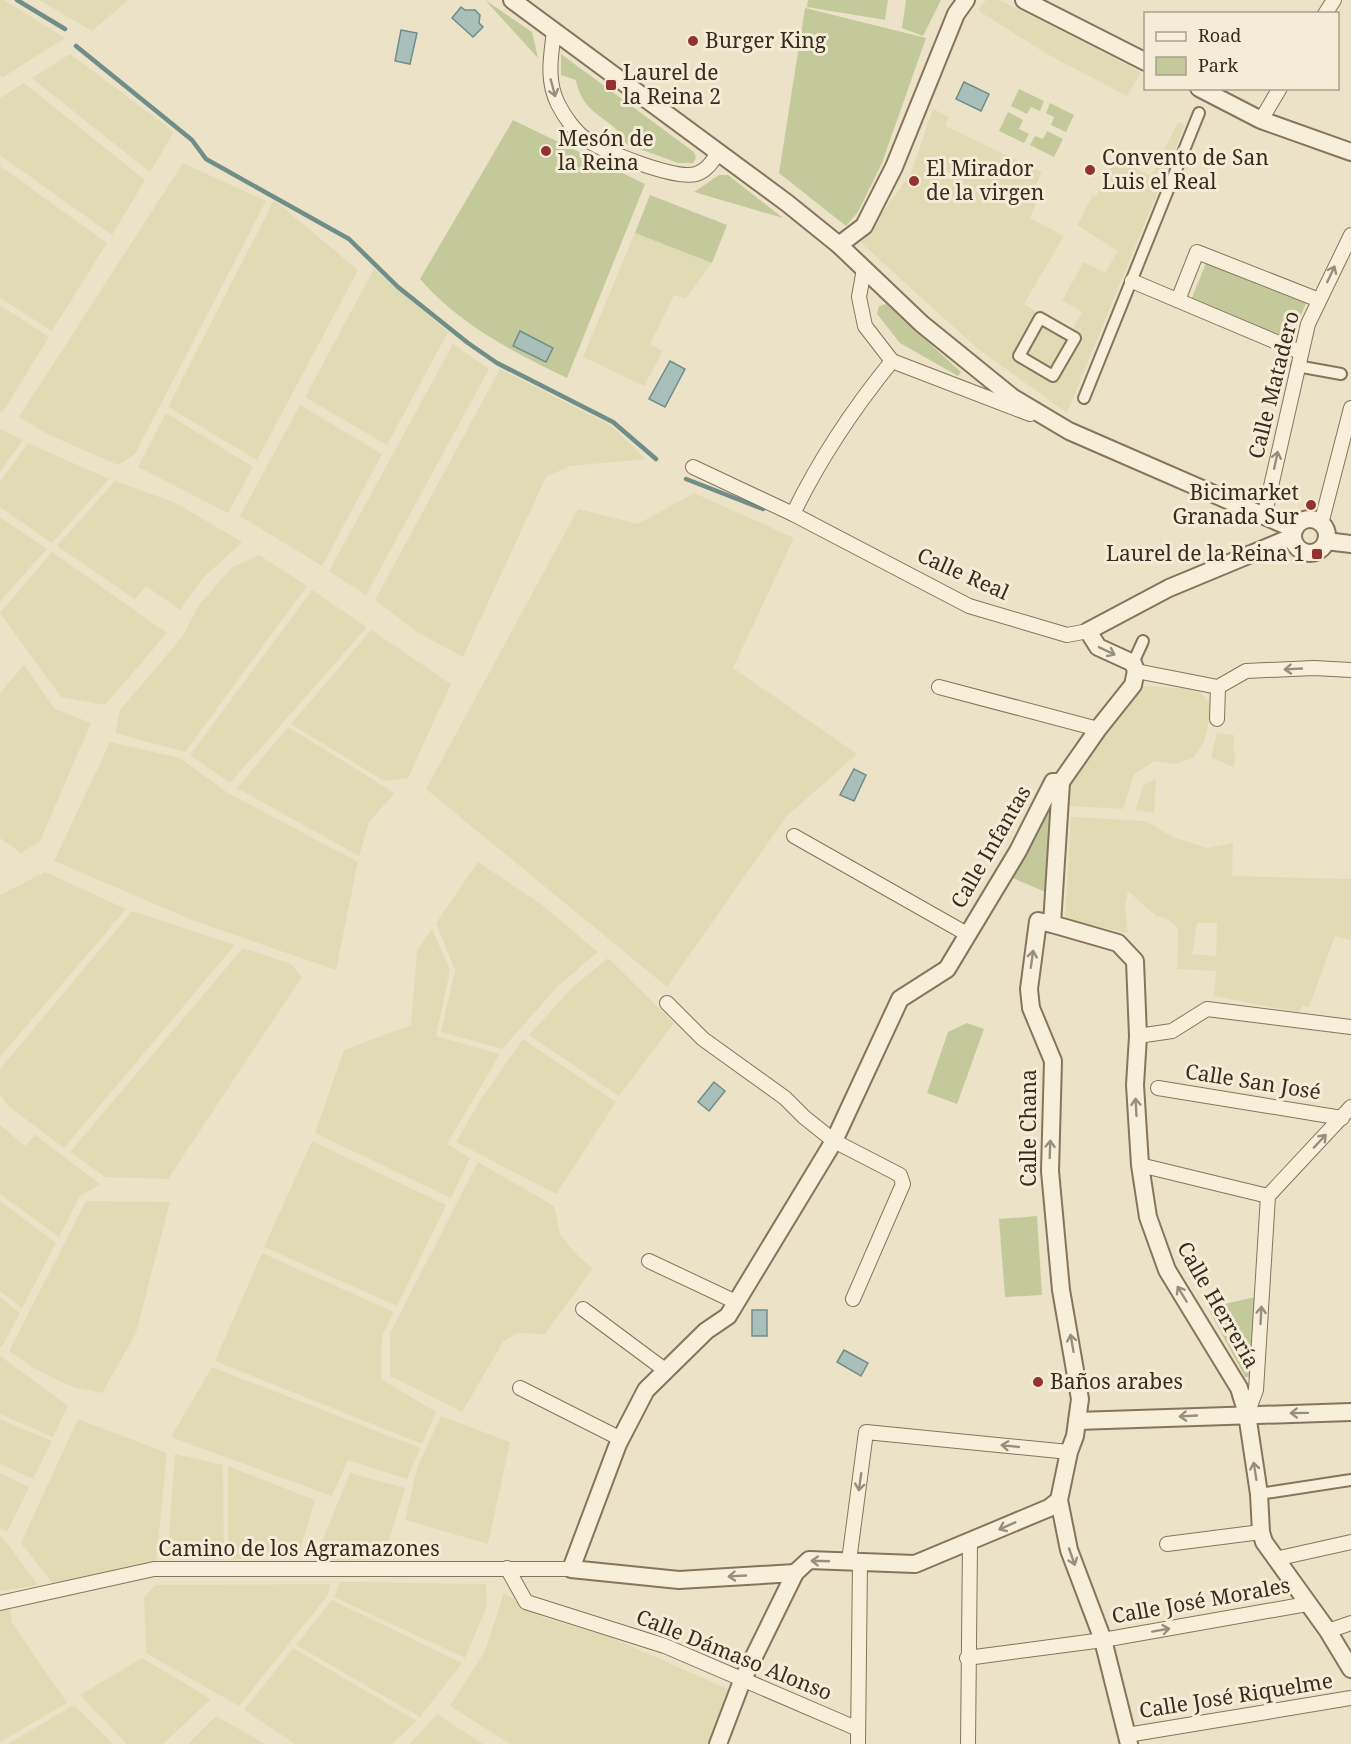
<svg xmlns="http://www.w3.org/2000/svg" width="1351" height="1744" font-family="'Noto Serif',serif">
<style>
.farmland{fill:#e1dbb5;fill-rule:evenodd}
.green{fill:#c3c99b}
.water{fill:#a8c0b9;stroke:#6f8e87;stroke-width:1.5}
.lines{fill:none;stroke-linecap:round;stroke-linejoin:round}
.stream{stroke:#6f8e87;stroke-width:4.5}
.pedestrian-casing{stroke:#86745d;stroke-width:14}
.minor-casing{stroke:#86745d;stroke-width:16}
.tertiary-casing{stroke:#86745d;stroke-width:20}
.pedestrian{stroke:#f7efda;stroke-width:10}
.minor{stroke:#f7efda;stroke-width:14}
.tertiary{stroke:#f7efda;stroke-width:16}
.oneway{stroke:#988e7d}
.poi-dot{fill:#923231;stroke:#f4ecd6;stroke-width:2}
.labels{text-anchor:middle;stroke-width:6;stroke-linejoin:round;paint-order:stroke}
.poi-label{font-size:21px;fill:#382c20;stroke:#f4ecd6;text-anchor:start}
.street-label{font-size:21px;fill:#382c20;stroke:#f4ecd6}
</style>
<rect width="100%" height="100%" fill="#ece2c7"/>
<g class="farmland">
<polygon points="0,0 4,0 65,38 3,77 0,75"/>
<polygon points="39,0 128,0 92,31"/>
<polygon points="986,0 1000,0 1141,72 1127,96 1047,54 979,11 978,10"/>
<polygon points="70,54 174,132 150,172 32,78"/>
<polygon points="24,83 145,180 112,235 0,155 0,98"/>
<polygon points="933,109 949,117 945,126 1042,172 1029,200 1036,204 1030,218 1064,236 1024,304 1071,332 1082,312 1062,300 1084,262 1105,273 1118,251 1077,225 1093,195 1096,196 1115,158 1151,176 1178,122 1185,125 1067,413 978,349 861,243 911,173"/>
<polygon points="183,163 266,201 135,454 118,465 47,434 19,417"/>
<polygon points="0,166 107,243 52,331 0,298"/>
<polygon points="274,200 358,270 257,460 168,407"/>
<polygon points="635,233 712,263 686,298 674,295 650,344 663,351 644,386 583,357"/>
<polygon points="374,269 448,332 387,445 305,397"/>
<polygon points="0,305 49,337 2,413 0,412"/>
<polygon points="453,344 489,369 366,595 329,571"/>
<polygon points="500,369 610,425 646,459 570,466 546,477 463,657 417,632 375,600"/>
<polygon points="300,405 382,454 322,566 240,516"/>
<polygon points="166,413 253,467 228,513 138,467"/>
<polygon points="0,429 23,440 0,472"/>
<polygon points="28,443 109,479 52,543 0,507 0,482"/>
<polygon points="115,481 176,503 242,542 202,579 180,610 146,586 135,599 57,546"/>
<polygon points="694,493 794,538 733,668 857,754 786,817 667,987 426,789 578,509 638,524"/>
<polygon points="0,517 47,549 0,601"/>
<polygon points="52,552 167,633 105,705 61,697 0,613"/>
<polygon points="259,555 307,586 185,752 115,733 120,710 182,637 199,605 231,568"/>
<polygon points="312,590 367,627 230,783 190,755"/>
<polygon points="371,630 451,684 408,778 384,781 291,724"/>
<polygon points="24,665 55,709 91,723 40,841 21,853 0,838 0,693"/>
<polygon points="1143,686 1197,689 1213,706 1204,742 1193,758 1176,764 1155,761 1134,774 1123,809 1069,806 1070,787 1101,738"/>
<polygon points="288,727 395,793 369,822 359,856 237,788"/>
<polygon points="1217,733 1234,735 1233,750 1236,756 1233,767 1211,757"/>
<polygon points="110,742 180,758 228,793 358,862 336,970 197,922 54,861"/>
<polygon points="1156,778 1154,813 1135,810 1143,786"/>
<path d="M 1071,817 L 1145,821 L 1175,838 L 1207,848 L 1233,843 L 1232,876 L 1351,879 L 1351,940 L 1335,936 L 1309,1007 L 1303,1006 L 1298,1012 L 1214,996 L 1216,971 L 1177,969 L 1178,928 L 1166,918 L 1156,916 L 1128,891 L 1125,905 L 1128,933 L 1065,919 ZM 1197,923 L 1217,923 L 1216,956 L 1192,954 Z"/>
<polygon points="478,862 541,904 598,952 558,986 502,1049 441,1032 455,970 436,923"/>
<polygon points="45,872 126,909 0,1057 0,895"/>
<polygon points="132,911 235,945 64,1148 7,1105 0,1095 0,1069"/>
<polygon points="432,929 450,970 436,1036 500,1054 447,1144 470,1158 451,1198 315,1133 344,1050 411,1025 417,951"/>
<polygon points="243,948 291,964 302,977 168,1179 105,1177 70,1152"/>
<polygon points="608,958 674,1023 619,1096 529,1035 572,988"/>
<polygon points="523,1039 616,1102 556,1194 456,1142 479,1102"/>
<polygon points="0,1125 25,1146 35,1135 100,1184 80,1196 59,1237 0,1194"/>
<polygon points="312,1141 446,1205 397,1306 264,1247"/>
<polygon points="478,1162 554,1206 560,1235 580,1258 593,1268 545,1334 517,1333 503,1342 462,1412 390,1376 390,1333"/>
<polygon points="0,1201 56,1243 22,1308 0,1291"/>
<polygon points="86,1201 170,1202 136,1333 102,1393 73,1387 37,1370 9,1351"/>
<polygon points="262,1253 394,1312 382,1335 381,1379 436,1412 422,1444 215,1361"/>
<polygon points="0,1297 20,1313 2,1347 0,1347"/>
<polygon points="0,1356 68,1406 53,1437 0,1414"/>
<polygon points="212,1367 420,1448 407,1479 348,1460 332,1496 171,1437"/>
<polygon points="441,1416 510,1442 488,1544 405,1520 417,1468"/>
<polygon points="0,1419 52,1441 33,1479 0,1464"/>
<polygon points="78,1419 167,1453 156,1563 54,1585 21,1543"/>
<polygon points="175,1454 223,1465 224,1560 167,1559"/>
<polygon points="228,1466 315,1500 299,1553 228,1560"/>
<polygon points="0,1473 29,1487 7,1532 0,1528"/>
<polygon points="350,1473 405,1488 383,1560 314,1561"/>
<polygon points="0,1536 4,1539 38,1585 0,1591"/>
<polygon points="340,1582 486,1584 487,1606 465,1658 334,1597"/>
<polygon points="330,1584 328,1595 239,1706 146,1653 144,1597 156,1585"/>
<polygon points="504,1593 544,1618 610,1637 728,1689 707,1744 510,1744 450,1706 485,1651"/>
<polygon points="332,1600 462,1663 420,1717 296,1645"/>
<polygon points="10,1608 12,1623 67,1703 0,1742 0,1610"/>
<polygon points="293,1648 417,1721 392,1744 295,1744 244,1710"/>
<polygon points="142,1658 211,1699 163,1744 127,1744 80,1695"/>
<polygon points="74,1705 113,1744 8,1744"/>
<polygon points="437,1714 483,1744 410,1744"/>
<polygon points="216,1716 265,1744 188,1744"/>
</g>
<g class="green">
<polygon points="485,0 532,32 538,58"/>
<polygon points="808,0 888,0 885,20 807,7"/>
<polygon points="906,0 941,0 923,36 902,28"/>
<polygon points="805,8 926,38 882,163 858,212 846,226 779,173"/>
<path d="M 561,54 L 694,152 L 696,158 L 693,163 L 678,163 L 626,144 C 615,116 583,119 576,80 L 561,75 Z"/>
<polygon points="1019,89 1044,101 1040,111 1031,107 1027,114 1011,106"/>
<polygon points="1050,103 1074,115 1066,132 1051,125 1054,117 1046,113"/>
<polygon points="1008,112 1023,120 1019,129 1029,134 1024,143 999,131"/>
<path d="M 513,120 L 645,184 L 567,378 C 513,352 460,325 420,279 Z"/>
<polygon points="1047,131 1063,139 1054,157 1030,145 1035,136 1043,139"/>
<polygon points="719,175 728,175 783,218 694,192"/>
<polygon points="650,195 727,225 712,263 635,233"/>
<polygon points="1206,263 1306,303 1291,340 1191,300"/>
<polygon points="886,304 961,372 958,376 900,343 877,314 879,306"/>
<polygon points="1050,805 1057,807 1048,893 1008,876"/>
<polygon points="967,1023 984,1029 957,1104 927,1093 948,1032"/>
<polygon points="1037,1216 1042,1295 1005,1297 999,1219"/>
<polygon points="1255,1297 1252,1377 1245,1377 1208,1308"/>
</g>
<g class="water">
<polygon points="461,7 465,10 475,10 480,15 479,23 483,27 473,37 452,18"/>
<polygon points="401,30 417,33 410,64 395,61"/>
<polygon points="964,82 989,94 981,111 956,99"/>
<polygon points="520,331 553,348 546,362 513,346"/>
<polygon points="670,361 685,369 665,407 649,399"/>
<polygon points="854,769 866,775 854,801 840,795"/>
<polygon points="714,1082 725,1091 709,1111 698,1102"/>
<rect x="752" y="1310" width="15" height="26"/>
<polygon points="844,1350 868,1363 861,1376 837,1362"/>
</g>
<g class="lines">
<g class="stream">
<polyline points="17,0 65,29"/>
<polyline points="76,46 192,140 206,159 349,239 398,287 468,343 497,363 613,422 656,459"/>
<polyline points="686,479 763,509"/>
</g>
<defs>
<g id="pedestrian">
<polygon points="1040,318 1075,338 1053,376 1019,356"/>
<polyline points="1297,366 1341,374"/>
<polyline points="1084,398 1199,113"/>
<polyline points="1133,663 1143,641"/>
<polyline points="1259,1494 1351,1480"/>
</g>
<g id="minor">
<polyline points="1325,14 1334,0"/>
<path d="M 554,31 C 551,56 546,80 558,104 C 564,116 575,132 587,140 C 606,152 675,180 696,174 C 707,171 713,160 719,152"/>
<polyline points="1261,120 1280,88"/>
<polyline points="864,269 859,297 865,326 892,361 1030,414"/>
<polyline points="1132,281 1300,352"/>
<polyline points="1178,300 1197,252 1319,300"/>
<polyline points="693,467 793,514 969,606 1067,635 1088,631"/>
<path d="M 793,514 C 820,458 853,409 892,361"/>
<polyline points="1264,517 1308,324 1351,235"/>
<polyline points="1321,524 1351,408"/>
<polyline points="1136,671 1218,687 1246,671 1314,668 1351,670"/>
<polyline points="939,687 1098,729"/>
<polyline points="1217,719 1218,687"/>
<polyline points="794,836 967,934"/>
<polyline points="667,1003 703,1039 785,1098 804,1117 834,1141 900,1175 903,1184 853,1299"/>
<polyline points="1138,1036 1172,1031 1207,1009 1351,1027"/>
<polyline points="1158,1088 1342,1118"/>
<polyline points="1140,1165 1268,1196"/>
<polyline points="649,1261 736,1302"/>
<polyline points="583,1309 665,1370"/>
<polyline points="520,1388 621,1439"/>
<polyline points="1247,1414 1256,1390 1268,1196 1351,1107"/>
<polyline points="1167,1544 1261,1532"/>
<polyline points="1275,1559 1351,1542"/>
<polyline points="849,1561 866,1432 1069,1452"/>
<polyline points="507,1568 526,1602 665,1646 858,1729"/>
<polyline points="0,1603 154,1569 571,1569"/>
<polyline points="1328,1631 1351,1623"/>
<polyline points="967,1658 1103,1640 1307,1604"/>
<polyline points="1127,1735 1351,1698"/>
<polyline points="858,1744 860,1562"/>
<polyline points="968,1744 970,1543"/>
</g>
<g id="tertiary">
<polyline points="512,0 787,203 839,245 922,324 1012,397 1069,431 1294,529"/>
<polyline points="1024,0 1146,62"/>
<polyline points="1199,88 1261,120 1351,152"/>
<polyline points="839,245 864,226 894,167 956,14 966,0"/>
<circle cx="1310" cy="536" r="17"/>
<polyline points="1326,541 1351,544"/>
<polyline points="1061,782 1052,924 1038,921 1029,989 1031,1008 1053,1061 1050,1171 1061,1290 1080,1399 1075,1436 1069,1452 1059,1500 1069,1550 1103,1640 1129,1744"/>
<polyline points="1052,924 1118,943 1135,961 1138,1036 1135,1085 1140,1165 1148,1217 1167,1270 1239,1388 1247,1414 1259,1494 1261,1532 1264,1542 1328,1631 1351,1669"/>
<polyline points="1077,1421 1351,1412"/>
<polyline points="795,1573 679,1580 571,1569 618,1444 646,1390 706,1331 728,1316 834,1141 900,999 947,969 1018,851 1053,782 1061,782 1098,729 1133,685 1136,671 1133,663 1098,647 1088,631 1169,588 1292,537"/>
<polyline points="718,1744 742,1681 795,1573 809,1560 915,1564 1049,1508 1059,1500"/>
</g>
</defs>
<use href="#pedestrian" class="pedestrian-casing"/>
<use href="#minor" class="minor-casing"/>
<use href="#tertiary" class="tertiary-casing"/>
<use href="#pedestrian" class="pedestrian"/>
<use href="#minor" class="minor"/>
<use href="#tertiary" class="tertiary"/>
</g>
<defs><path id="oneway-shaft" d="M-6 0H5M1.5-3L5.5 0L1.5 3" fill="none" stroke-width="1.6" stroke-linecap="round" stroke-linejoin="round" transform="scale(1.5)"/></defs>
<g class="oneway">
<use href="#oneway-shaft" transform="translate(553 88) rotate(75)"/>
<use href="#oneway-shaft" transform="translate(1331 274) rotate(-65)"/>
<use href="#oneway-shaft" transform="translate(1276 460) rotate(-78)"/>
<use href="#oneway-shaft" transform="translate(1107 651) rotate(26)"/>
<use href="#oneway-shaft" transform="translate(1293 669) rotate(177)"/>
<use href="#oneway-shaft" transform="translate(1032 959) rotate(-82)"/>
<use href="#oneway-shaft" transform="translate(1136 1107) rotate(-93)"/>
<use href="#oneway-shaft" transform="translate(1320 1141) rotate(-47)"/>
<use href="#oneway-shaft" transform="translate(1050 1149) rotate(-88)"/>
<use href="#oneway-shaft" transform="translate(1182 1294) rotate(-121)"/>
<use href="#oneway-shaft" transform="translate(1261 1315) rotate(-87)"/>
<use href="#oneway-shaft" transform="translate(1072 1343) rotate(-100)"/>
<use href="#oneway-shaft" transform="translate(1299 1413) rotate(179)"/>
<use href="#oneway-shaft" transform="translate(1188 1416) rotate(177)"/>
<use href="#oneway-shaft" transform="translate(1010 1446) rotate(-174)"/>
<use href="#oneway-shaft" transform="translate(1255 1471) rotate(-99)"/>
<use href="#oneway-shaft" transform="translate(860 1482) rotate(98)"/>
<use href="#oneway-shaft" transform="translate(1007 1526) rotate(156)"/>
<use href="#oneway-shaft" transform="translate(1072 1557) rotate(71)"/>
<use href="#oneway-shaft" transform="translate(820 1561) rotate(-178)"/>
<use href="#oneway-shaft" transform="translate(737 1576) rotate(177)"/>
<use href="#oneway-shaft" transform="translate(1161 1630) rotate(-10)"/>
</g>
<g class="poi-dot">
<circle cx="693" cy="41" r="6"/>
<rect x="605" y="79" width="12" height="12" rx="3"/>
<circle cx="546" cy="151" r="6"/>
<circle cx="1090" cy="170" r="6"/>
<circle cx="914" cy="181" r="6"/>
<circle cx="1311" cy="505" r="6"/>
<rect x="1311" y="548" width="12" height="12" rx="3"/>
<circle cx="1038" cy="1382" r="6"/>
</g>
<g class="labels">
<g class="poi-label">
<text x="705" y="48">Burger King</text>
<text x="623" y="80">Laurel de<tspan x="623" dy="24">la Reina 2</tspan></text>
<text x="558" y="146">Mesón de<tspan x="558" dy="24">la Reina</tspan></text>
<text x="1102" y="165">Convento de San<tspan x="1102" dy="24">Luis el Real</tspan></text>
<text x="926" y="176">El Mirador<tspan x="926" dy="24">de la virgen</tspan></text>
<text x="1299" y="500" text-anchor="end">Bicimarket<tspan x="1299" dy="24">Granada Sur</tspan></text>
<text x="1305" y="561" text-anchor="end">Laurel de la Reina 1</text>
<text x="1050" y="1389">Baños arabes</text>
</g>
<g class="street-label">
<text transform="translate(1274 385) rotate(-76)" y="7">Calle Matadero</text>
<text transform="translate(963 574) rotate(24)" y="7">Calle Real</text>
<text transform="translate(991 847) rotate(-60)" y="7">Calle Infantas</text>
<text transform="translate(1253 1082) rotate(9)" y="7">Calle San José</text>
<text transform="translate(1029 1128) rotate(-90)" y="7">Calle Chana</text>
<text transform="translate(1218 1305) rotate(60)" y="7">Calle Herrería</text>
<text x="299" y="1556">Camino de los Agramazones</text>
<text transform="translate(1201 1601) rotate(-10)" y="7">Calle José Morales</text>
<text transform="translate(734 1655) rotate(22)" y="7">Calle Dámaso Alonso</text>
<text transform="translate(1236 1696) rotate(-9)" y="7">Calle José Riquelme</text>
</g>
</g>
<rect x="1144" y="12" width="195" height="78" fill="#f4ecd6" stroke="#a99f8d" stroke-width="1.5"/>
<rect x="1156" y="32" width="30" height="9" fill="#f7efda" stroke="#a99f8d" stroke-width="1.5"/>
<text x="1198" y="42" font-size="18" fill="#382c20">Road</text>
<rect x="1156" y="57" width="30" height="18" fill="#c3c99b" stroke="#a99f8d" stroke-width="1.5"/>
<text x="1198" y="72" font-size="18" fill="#382c20">Park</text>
</svg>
